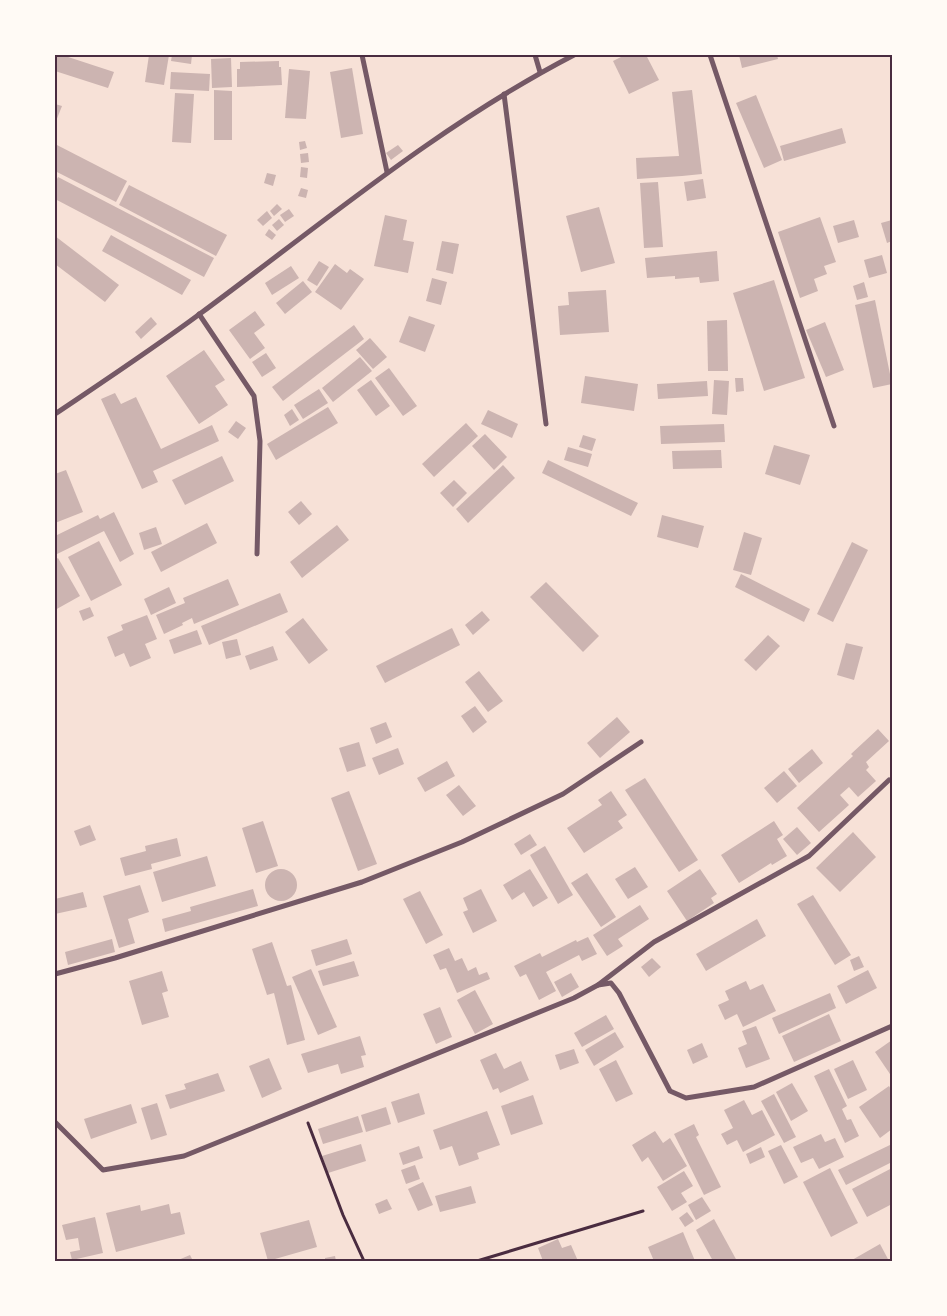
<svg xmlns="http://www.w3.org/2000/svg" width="947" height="1316" font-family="'Source Sans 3',sans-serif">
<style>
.building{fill:#ccb4b1}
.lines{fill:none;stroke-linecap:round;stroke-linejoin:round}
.path{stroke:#4a2c40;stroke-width:3}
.minor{stroke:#755966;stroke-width:5}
.neatline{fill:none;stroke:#4a2c40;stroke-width:2}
</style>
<rect width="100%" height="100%" fill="#f7e1d7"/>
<g class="building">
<polygon points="55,55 62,55 114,72 108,88 55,71"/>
<polygon points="149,55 169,55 164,85 145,82"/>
<polygon points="172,55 192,55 191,64 171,61"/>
<polygon points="625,55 646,55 659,80 629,94 613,61"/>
<polygon points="739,55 777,55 778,59 742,68"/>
<polygon points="231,58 232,87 212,88 211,59"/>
<polygon points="279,61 279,67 281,67 282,85 237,87 237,69 240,69 240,62"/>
<polygon points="352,68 363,134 341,138 330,72"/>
<polygon points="289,69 310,71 306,119 285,118"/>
<polygon points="171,72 210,74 209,91 170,89"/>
<polygon points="214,90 232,91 232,140 214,140"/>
<polygon points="692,90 702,174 682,176 637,179 636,158 679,156 672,92"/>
<polygon points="175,93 194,94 191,143 172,142"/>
<polygon points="756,95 782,160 764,168 736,103"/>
<polygon points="55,104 62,106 56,121 55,120"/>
<polygon points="842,128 846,143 784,161 780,146"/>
<polygon points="305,141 307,148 300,150 299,142"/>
<polygon points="55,144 127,181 116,202 55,171"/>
<polygon points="398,145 403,151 391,160 386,153"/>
<polygon points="308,153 309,162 301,163 300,154"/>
<polygon points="301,167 308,168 307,178 300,177"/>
<polygon points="267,173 276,175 273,186 264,183"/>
<polygon points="58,177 214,258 204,277 55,199 55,183"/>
<polygon points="703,179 706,198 687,201 684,182"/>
<polygon points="658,182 663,247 644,248 640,183"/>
<polygon points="129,185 227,235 216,256 119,205"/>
<polygon points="301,188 308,190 306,198 298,196"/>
<polygon points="277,204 282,209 274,216 270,211"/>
<polygon points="599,207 615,263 581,272 566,216"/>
<polygon points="289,209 294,216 285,222 280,215"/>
<polygon points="267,211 272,218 263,226 257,220"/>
<polygon points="385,215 407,220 403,240 414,242 408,273 374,266"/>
<polygon points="820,217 836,262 824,266 827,274 814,279 818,291 800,298 778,232"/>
<polygon points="279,219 284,225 277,231 272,225"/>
<polygon points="854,220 859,237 838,243 833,226"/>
<polygon points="892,220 892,241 887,243 881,223"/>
<polygon points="269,229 276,235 272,240 265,235"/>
<polygon points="111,235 191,280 182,295 102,251"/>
<polygon points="55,236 119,285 105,302 55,264"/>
<polygon points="442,241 459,244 453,274 436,270"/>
<polygon points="717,251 719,281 700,283 699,277 675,279 675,276 647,278 645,258"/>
<polygon points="882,255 887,273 869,278 864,260"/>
<polygon points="319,261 329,267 317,286 307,280"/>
<polygon points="335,264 347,273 350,269 364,279 341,310 315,292"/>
<polygon points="291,266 299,278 272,295 265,283"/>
<polygon points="432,278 447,282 441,305 426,301"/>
<polygon points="774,280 805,378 764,391 733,293"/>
<polygon points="303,281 312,292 285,314 276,303"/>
<polygon points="864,282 868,297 857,300 853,286"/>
<polygon points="606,290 609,332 560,335 558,306 569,305 568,292"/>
<polygon points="875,300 892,384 873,388 855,305"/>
<polygon points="255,311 265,325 254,333 265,348 250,359 229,330"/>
<polygon points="409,316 435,325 425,352 399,342"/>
<polygon points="151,317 157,324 141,339 135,332"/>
<polygon points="727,320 728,371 708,371 707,321"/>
<polygon points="825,322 844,370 826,377 806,330"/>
<polygon points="354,325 364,339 283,401 272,387"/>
<polygon points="370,338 387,357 373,369 356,350"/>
<polygon points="204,350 225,380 215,386 228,405 199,424 166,376"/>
<polygon points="266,353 276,368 262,377 252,362"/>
<polygon points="360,357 372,371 333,402 322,388"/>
<polygon points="389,368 417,406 403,416 375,378"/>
<polygon points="585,376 638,384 634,411 581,403"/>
<polygon points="735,378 743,378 744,391 736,392"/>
<polygon points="371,380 390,406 376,416 357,390"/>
<polygon points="714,380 729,381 727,415 712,414"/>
<polygon points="707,381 708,396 658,399 657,384"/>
<polygon points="319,389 328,403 303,419 294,405"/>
<polygon points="115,393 121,404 136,397 161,449 212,425 219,441 153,471 158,482 142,489 101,399"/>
<polygon points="328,407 338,423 276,460 267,444"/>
<polygon points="292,409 299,420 290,426 284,415"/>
<polygon points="488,410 518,424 512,438 481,424"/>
<polygon points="236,421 246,428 238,439 228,432"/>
<polygon points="466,423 478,436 434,477 422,464"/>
<polygon points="724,424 725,442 661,444 660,426"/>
<polygon points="485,434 507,457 494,470 472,446"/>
<polygon points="583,435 596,439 592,451 579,447"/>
<polygon points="774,445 810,455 800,485 765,474"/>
<polygon points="568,447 592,454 588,467 564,460"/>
<polygon points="721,450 722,468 673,469 672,451"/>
<polygon points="222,456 234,481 185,505 172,480"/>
<polygon points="548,460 638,503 631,516 542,473"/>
<polygon points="503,465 515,478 468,523 456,509"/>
<polygon points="66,470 83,512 55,523 55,474"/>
<polygon points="454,480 467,493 453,507 440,493"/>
<polygon points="301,501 312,514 299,525 288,512"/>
<polygon points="114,512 134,554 120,562 104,531 55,555 55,536 98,515 100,519"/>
<polygon points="662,515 704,526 698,548 657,537"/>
<polygon points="207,523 217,543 161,572 151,552"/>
<polygon points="337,525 349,540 302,578 290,562"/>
<polygon points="156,527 162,544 144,550 139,533"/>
<polygon points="744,532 762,538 751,575 733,570"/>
<polygon points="99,541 122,585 91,601 68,557"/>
<polygon points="852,542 868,550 833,622 817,614"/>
<polygon points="58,558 80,596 55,610 55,560"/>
<polygon points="741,574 810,609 804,622 735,587"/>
<polygon points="228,579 239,605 194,624 192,618 182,623 183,625 164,634 156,615 185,603 183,598"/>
<polygon points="546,582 599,636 583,652 530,597"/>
<polygon points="169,587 176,603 151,615 144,599"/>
<polygon points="280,593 288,612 209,645 201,626"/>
<polygon points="90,607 94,616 83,621 79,611"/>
<polygon points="482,611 490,620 473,635 465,625"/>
<polygon points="147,615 157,639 145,644 151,658 130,667 124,653 115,657 107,637 123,630 121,625"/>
<polygon points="303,618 328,650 309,664 285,632"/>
<polygon points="452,628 460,645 385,683 376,666"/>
<polygon points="197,630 202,644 174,654 169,640"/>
<polygon points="768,635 780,646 756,671 744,660"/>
<polygon points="237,639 241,655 226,659 222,642"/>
<polygon points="846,643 863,647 854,680 837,675"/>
<polygon points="273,646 278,660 250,670 245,656"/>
<polygon points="479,671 503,701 488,712 465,682"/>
<polygon points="475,706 487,722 473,733 461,716"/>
<polygon points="617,717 630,732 600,758 587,743"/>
<polygon points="386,722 392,737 376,744 370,728"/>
<polygon points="878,729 889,741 866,762 869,767 866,770 876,781 858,797 849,787 840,795 849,805 819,832 797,808 853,756 851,754"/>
<polygon points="359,742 366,766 347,772 339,748"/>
<polygon points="398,748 404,764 379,775 372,758"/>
<polygon points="812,749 823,763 799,783 788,769"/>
<polygon points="447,761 455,776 425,792 417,778"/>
<polygon points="784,771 797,786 777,803 764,788"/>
<polygon points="645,778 698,860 679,872 625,790"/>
<polygon points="459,785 476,806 463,816 446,795"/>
<polygon points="349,791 377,864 358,871 331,798"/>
<polygon points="611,791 627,815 618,821 623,828 584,853 567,828 602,805 598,800"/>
<polygon points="263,821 278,866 256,873 242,828"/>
<polygon points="774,821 783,835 777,839 787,856 772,865 771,863 739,883 721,855"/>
<polygon points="90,825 96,840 80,846 74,831"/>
<polygon points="797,827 811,843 797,855 783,839"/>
<polygon points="853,832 876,857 840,892 816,868"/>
<polygon points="530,834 537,845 521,855 514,844"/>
<polygon points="177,838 181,856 151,864 152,869 125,876 120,858 146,851 145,846"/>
<polygon points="545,846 573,895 558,904 530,855"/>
<polygon points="207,856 216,886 162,902 153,872"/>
<polygon points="635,867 648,887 628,899 615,879"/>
<polygon points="530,869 548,898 533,907 524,892 512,900 503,885"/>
<polygon points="700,869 717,894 711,898 714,903 687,921 667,891"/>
<circle cx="281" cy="885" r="16"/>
<polygon points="587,873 616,917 601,927 571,883"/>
<polygon points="140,885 149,912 128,919 135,943 119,948 103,896"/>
<polygon points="253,889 258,906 165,932 162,919 191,911 190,907"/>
<polygon points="481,889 497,921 473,933 463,912 468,910 463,898"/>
<polygon points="420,891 443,935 426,944 403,899"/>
<polygon points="83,892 87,907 55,914 55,899"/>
<polygon points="813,895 851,955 835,965 797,904"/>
<polygon points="640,905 649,919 618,939 623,946 607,956 593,935"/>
<polygon points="757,919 766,936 706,971 696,954"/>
<polygon points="588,937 597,954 582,961 579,955 546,972 556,991 539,1000 526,974 520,977 514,966 540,953 542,957 576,940 577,942"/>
<polygon points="112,939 115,952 68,965 65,952"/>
<polygon points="347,939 352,954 316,966 311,950"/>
<polygon points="272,942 287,986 291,985 305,1040 287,1045 274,993 267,995 252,949"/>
<polygon points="449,948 455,961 462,958 468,971 476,967 479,975 487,972 490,979 457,993 446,968 440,970 433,955"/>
<polygon points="859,956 864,967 854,971 850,960"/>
<polygon points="652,958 661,967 649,977 641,967"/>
<polygon points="354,961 359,976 323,986 318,971"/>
<polygon points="311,969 337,1027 318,1035 292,977"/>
<polygon points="868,970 877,988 846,1004 837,986"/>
<polygon points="162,971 168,991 162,993 169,1017 142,1025 129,981"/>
<polygon points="571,973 579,987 562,997 554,982"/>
<polygon points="746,981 750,990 763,984 776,1011 743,1027 737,1014 725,1020 718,1005 729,1000 725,991"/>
<polygon points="475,990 493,1024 475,1034 457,1000"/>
<polygon points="830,993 836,1008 779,1034 772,1018"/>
<polygon points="440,1007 452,1037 436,1044 423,1014"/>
<polygon points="829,1014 841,1041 794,1062 782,1036"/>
<polygon points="606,1015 614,1029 582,1047 574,1033"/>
<polygon points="756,1026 770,1059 746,1068 738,1048 747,1044 742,1031"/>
<polygon points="615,1032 624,1047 594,1066 585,1050"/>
<polygon points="360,1036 366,1055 361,1056 364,1067 341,1074 338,1064 308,1073 301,1054"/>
<polygon points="892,1040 892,1077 875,1052"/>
<polygon points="702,1043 708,1057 693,1064 687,1050"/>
<polygon points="574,1049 579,1063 560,1070 555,1055"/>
<polygon points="496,1053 504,1069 521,1061 529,1080 500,1093 498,1088 493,1090 480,1060"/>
<polygon points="269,1058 282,1089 262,1098 249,1066"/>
<polygon points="616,1060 633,1094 616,1102 599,1069"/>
<polygon points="853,1060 867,1090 848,1099 834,1069"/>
<polygon points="829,1069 847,1106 842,1109 847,1120 851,1119 859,1136 845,1143 814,1076"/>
<polygon points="218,1073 225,1091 170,1109 165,1095 186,1089 184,1084"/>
<polygon points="792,1083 808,1111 791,1121 776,1092"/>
<polygon points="889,1086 892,1091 892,1129 880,1138 859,1107"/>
<polygon points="419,1093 425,1114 398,1123 391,1102"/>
<polygon points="774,1094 796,1137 784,1143 761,1101"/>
<polygon points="533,1095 543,1124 511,1135 501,1106"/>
<polygon points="744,1100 752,1115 762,1110 775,1135 743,1152 737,1140 727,1145 721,1134 733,1128 724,1110"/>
<polygon points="157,1103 167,1135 151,1140 141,1108"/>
<polygon points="131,1104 137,1123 91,1139 84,1119"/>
<polygon points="386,1107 391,1124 366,1132 361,1115"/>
<polygon points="487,1111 500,1145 477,1153 479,1159 459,1166 452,1146 440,1150 433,1130"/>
<polygon points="358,1116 363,1132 323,1144 318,1129"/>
<polygon points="694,1124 699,1135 696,1137 721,1187 704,1195 674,1134"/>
<polygon points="655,1131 663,1143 670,1138 687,1166 663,1181 648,1157 642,1162 632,1145"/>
<polygon points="821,1134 825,1142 835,1138 844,1157 819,1169 813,1158 801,1163 793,1147"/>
<polygon points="361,1144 366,1161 328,1173 322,1156"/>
<polygon points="892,1144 892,1162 846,1185 838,1170"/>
<polygon points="781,1145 798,1177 784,1184 768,1151"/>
<polygon points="419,1146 423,1158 403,1165 399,1153"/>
<polygon points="761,1147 765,1157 750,1164 746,1154"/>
<polygon points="415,1165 420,1179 406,1184 401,1170"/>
<polygon points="830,1168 858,1223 831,1237 803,1182"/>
<polygon points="892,1168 892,1204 867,1217 852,1189"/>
<polygon points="684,1171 693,1186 681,1193 687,1202 672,1211 657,1187"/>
<polygon points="423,1182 433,1205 418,1211 408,1189"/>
<polygon points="471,1186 476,1203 440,1212 435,1196"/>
<polygon points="702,1197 711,1211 696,1220 688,1205"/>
<polygon points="387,1199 392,1209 379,1214 375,1204"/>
<polygon points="169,1204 171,1214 180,1212 185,1234 116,1252 106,1213 140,1205 141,1211"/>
<polygon points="687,1212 694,1221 685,1227 679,1218"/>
<polygon points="95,1217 103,1253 72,1260 70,1252 80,1250 78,1238 66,1240 62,1225"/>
<polygon points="714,1219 737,1261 713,1261 696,1230"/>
<polygon points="309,1220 317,1247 268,1261 260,1233"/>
<polygon points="683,1232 695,1261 654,1261 648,1247"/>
<polygon points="558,1239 562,1248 571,1245 578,1261 543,1261 538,1248"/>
<polygon points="880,1244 889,1261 853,1261 852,1260"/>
<polygon points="190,1255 193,1261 176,1261"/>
<polygon points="335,1256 336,1261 325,1261 325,1258"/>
</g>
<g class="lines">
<g class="path">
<polyline points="308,1123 343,1215 364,1261"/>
<polyline points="477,1261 643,1211"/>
</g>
<g class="minor">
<polyline points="362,55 387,172"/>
<polyline points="535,55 540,72"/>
<polyline points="710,55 834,426"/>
<polyline points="504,94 546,424"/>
<polyline points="199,314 254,396 260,441 257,554"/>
<path d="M 55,414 C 104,381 154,348 201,313 C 323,223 439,125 574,55"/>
<polyline points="55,974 115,958 362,882 462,842 563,794 641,742"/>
<polyline points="598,985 654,942 809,856 889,780"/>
<polyline points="55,1122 103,1170 184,1156 574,998 598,985 611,983 619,993 670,1091 686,1098 754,1087 892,1026"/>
</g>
</g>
<rect width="947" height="1316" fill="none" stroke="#fffaf5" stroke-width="112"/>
<rect x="56" y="56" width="835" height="1204" class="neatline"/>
</svg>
